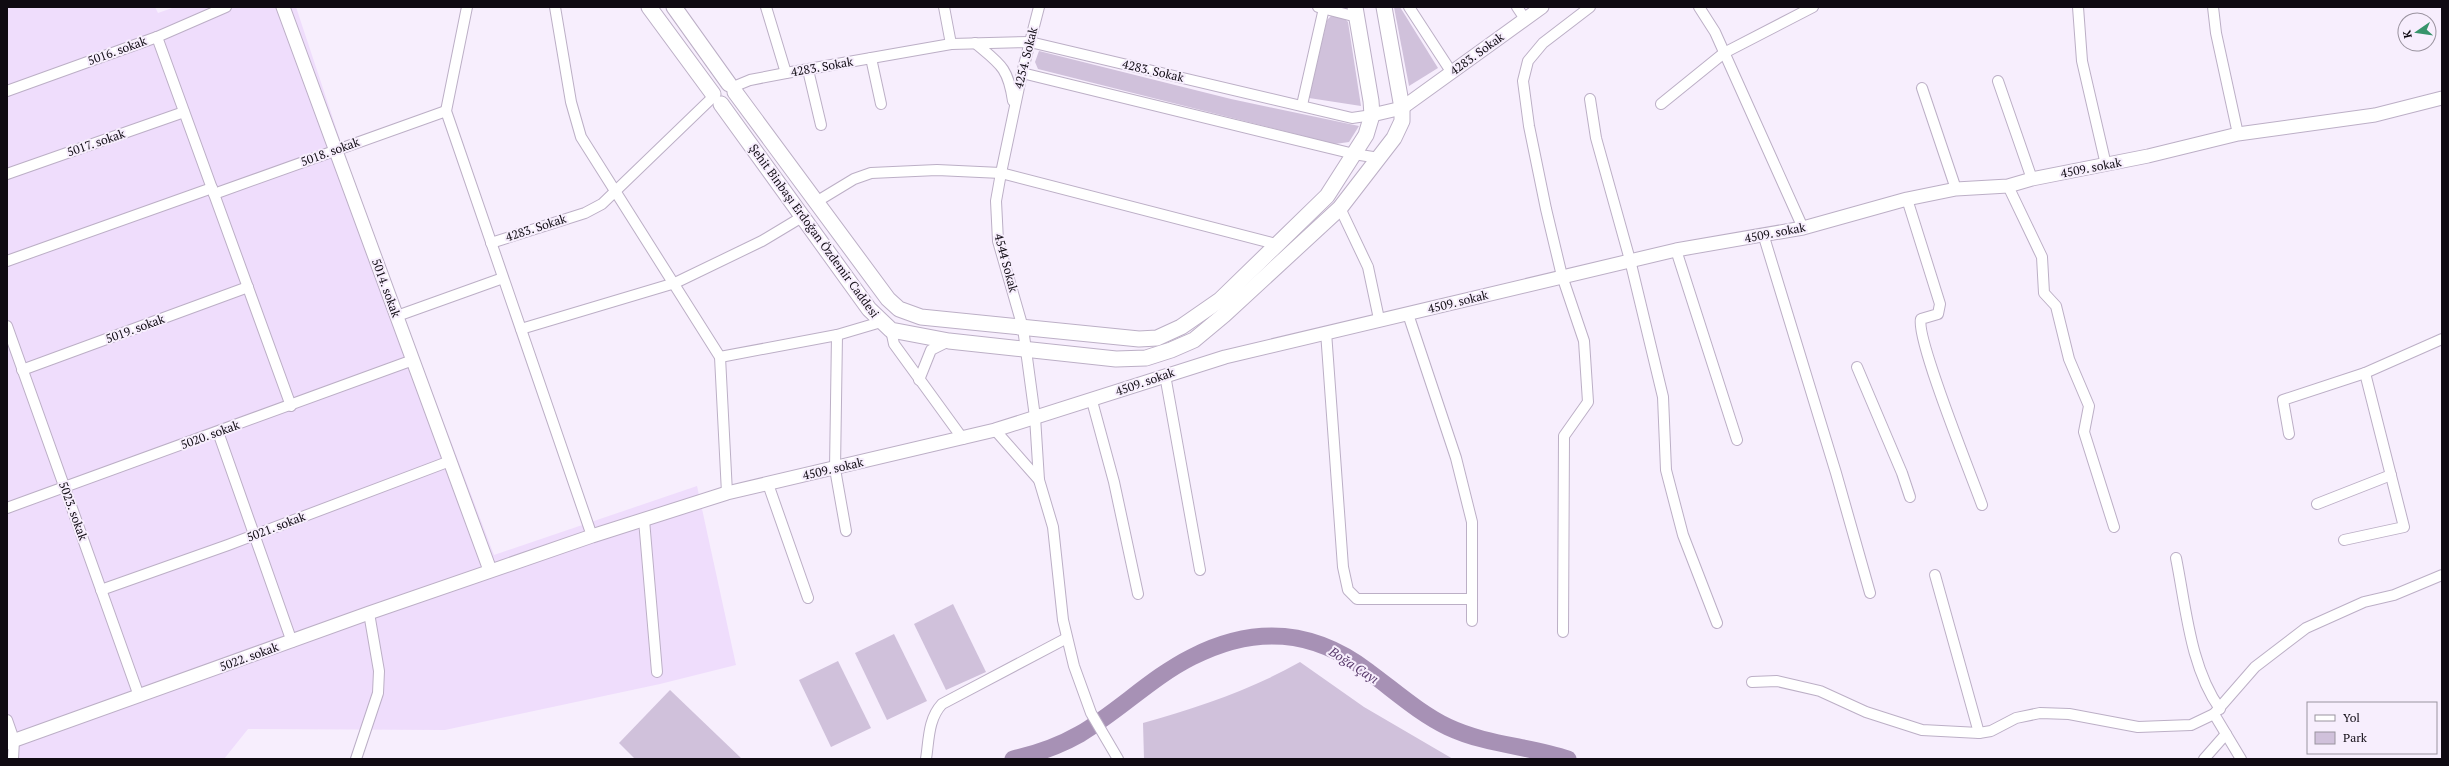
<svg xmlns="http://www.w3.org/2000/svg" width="2449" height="766" font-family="'PT Serif',serif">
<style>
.built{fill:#efddfc}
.green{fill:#d0c1db}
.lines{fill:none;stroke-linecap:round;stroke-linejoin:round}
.river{stroke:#a791b5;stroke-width:17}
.minor-casing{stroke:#bcafc6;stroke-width:12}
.tertiary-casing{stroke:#bcafc6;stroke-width:15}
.secondary-casing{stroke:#bcafc6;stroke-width:17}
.minor{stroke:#fff;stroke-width:10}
.tertiary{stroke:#fff;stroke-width:13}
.secondary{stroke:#fff;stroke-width:15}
.labels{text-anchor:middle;stroke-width:4;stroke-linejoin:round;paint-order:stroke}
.street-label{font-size:12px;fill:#0f0a12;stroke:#f7eefd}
.water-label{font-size:13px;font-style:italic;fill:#593a6c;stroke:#f7eefd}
</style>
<rect width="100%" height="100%" fill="#f7eefd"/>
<polygon class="built" points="7,7 155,7 158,13 175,7 296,7 364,212 494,555 697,486 736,665 660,684 445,730 248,729 224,759 7,759"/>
<g class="green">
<polygon points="1394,7 1400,7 1438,68 1409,86"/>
<polygon points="1331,16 1344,18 1348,22 1361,106 1309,98 1327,20"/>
<polygon points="1039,51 1231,99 1359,126 1349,142 1335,144 1038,69 1035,62"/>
<polygon points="953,604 986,672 946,690 914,624"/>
<polygon points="894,634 927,701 887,720 855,653"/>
<polygon points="838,661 871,728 831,747 799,680"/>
<path d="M 1300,662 L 1364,707 L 1453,759 L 1144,759 L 1143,723 C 1198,707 1251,690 1300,662 Z"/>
<polygon points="670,690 742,759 635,759 619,743"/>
</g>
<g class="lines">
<path class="river" d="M 1013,759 C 1036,754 1059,746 1080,734 C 1119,711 1152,677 1192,657 C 1255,625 1313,629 1369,672 C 1395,691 1419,713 1448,727 C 1486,745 1529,746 1568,759"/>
<defs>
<g id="minor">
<polyline points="467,7 446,111 592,536"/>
<polyline points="555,7 571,102 581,137 720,357 727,493"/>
<polyline points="766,7 786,73"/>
<polyline points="944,7 951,44"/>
<polyline points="1039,7 1022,73 1001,173 996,201 998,241 1023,328 1035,417 1039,480 1053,527 1063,620 1074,666 1091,713 1118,759"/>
<polyline points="1318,7 1357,17"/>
<polyline points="1409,7 1452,73"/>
<polyline points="1517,7 1525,19"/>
<polyline points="1699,7 1715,32 1803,228"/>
<polyline points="2078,7 2082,61 2106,165"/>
<polyline points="2213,7 2216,33 2238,134"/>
<polyline points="157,37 291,406"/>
<path d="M 975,43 C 1000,64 1008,67 1013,101"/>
<polyline points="871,58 881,104"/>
<polyline points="808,70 821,125"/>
<polyline points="1022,73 1354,154 1379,158"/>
<polyline points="1998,81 2032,179"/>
<polyline points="733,87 750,80 786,73 951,44 1030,42 1352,118 1372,115"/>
<polyline points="1922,88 1956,189"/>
<polyline points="7,91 157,37 226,7"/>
<polyline points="1590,99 1596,138 1630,260 1663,397 1666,470 1683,535 1717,623"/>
<polyline points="1661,104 1724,53 1813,7"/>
<polyline points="1302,105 1324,8"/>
<polyline points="7,174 184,112"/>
<polyline points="2008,186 2042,257 2044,293 2056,306 2069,359 2089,406 2084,432 2114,527"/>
<polyline points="214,194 446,111"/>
<path d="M 1907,199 L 1940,304 L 1938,314 L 1921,319 C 1915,337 1972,477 1982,505"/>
<polyline points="816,202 854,179 871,173 937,170 1001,173 1276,244"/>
<polyline points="1340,208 1368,267 1379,319"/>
<polyline points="1764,237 1836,473 1870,593"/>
<polyline points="491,243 585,213 602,204 714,96"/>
<polyline points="1676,250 1737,440"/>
<polyline points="7,261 212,188"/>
<polyline points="1408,314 1456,458 1472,522 1472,621"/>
<polyline points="397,316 503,278"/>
<polyline points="7,326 139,696"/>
<polyline points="521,329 675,283 762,241 802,217"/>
<polyline points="891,330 894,344 963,439"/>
<polyline points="1326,332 1343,567 1348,590 1357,599 1472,599"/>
<polyline points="837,335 835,469 846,531"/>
<polyline points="720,357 837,335 881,322"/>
<polyline points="1857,367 1902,473 1910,497"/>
<polyline points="22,370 248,287"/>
<polyline points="1165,375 1200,570"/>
<polyline points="919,380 931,350 949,341"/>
<polyline points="1092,401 1114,482 1138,594"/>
<polyline points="995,430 1039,480"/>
<polyline points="218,432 292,642"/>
<polyline points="2289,434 2283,400 2365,373 2442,339"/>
<polyline points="768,484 808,598"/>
<polyline points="2317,504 2391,475"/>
<polyline points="7,508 413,360"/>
<polyline points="644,520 657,672"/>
<polyline points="2344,540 2404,527 2365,373"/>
<path d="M 2176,558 C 2186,607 2190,667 2220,709"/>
<polyline points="1935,575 1979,733"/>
<polyline points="101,590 228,545 450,461"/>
<polyline points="1563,632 1564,436 1588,402 1584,341 1562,276 1546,209 1529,126 1523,81 1528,61 1543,43 1590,7"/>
<polyline points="1752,682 1777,681 1820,691 1866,712 1922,730 1979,733 1991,731 2016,718 2040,713 2069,714 2138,727 2191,725 2214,714 2255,667 2306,628 2364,602 2394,595 2442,575"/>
<polyline points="2214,714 2241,759"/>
<polyline points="7,720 14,740 13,759"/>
<polyline points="356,759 378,693 379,671 369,613"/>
<path d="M 926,759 C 929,740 928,719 942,704 L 1067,638"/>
<polyline points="2204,759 2226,734"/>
</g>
<g id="tertiary">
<polyline points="283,7 490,570"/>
<polyline points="1372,115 1402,108 1542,7"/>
<polyline points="7,743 369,613 592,536 727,493 995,430 1225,357 1676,250 1803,228 1907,199 1956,189 2008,186 2032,179 2148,156 2238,134 2375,115 2442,98"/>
</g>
<g id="secondary">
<polyline points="649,7 713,94"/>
<polyline points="674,7 729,84"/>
<polyline points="735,92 888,299 899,309 921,317 1139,339 1157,338 1181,327 1220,300 1327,196 1366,135 1372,115 1371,101 1355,7"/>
<polyline points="721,104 869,309 891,330 949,341 1116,359 1146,358 1171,350 1194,340 1224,315 1340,208 1394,138 1402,121 1402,108 1384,7"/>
</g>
</defs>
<use href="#minor" class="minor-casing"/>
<use href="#tertiary" class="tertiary-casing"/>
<use href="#secondary" class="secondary-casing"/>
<use href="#minor" class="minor"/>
<use href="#tertiary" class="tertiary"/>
<use href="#secondary" class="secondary"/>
</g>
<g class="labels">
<g class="street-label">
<text transform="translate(117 51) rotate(-20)" y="4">5016. sokak</text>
<text transform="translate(1477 54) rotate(-36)" y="4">4283. Sokak</text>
<text transform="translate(1026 58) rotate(-76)" y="4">4254. Sokak</text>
<text transform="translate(822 67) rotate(-10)" y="4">4283. Sokak</text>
<text transform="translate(1153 71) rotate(13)" y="4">4283. Sokak</text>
<text transform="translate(96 143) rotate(-19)" y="4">5017. sokak</text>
<text transform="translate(330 152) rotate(-20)" y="4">5018. sokak</text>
<text transform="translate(2091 168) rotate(-11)" y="4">4509. sokak</text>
<text transform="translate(536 228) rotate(-18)" y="4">4283. Sokak</text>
<text transform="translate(814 231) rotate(54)" y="4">Şehit Binbaşı Erdoğan Özdemir Caddesi</text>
<text transform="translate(1775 233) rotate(-11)" y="4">4509. sokak</text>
<text transform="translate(1006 263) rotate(75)" y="4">4544 Sokak</text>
<text transform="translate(386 288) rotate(70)" y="4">5014. sokak</text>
<text transform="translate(1458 302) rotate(-14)" y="4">4509. sokak</text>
<text transform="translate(135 329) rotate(-20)" y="4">5019. sokak</text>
<text transform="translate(1145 382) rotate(-19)" y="4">4509. sokak</text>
<text transform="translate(210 435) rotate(-20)" y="4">5020. sokak</text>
<text transform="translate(833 469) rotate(-13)" y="4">4509. sokak</text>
<text transform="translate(73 511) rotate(70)" y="4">5023. sokak</text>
<text transform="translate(276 527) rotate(-21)" y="4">5021. sokak</text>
<text transform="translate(249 657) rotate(-20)" y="4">5022. sokak</text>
</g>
<g class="water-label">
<text transform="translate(1354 665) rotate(33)" y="5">Boğa Çayı</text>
</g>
</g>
<rect width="2449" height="766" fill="none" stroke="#0f0a12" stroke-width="16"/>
<rect x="2307" y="702" width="130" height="52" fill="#f7eefd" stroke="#9a939f"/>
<rect x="2315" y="715" width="20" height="6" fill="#ffffff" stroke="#9a939f"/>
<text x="2343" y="722" font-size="12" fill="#0f0a12">Yol</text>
<rect x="2315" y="732" width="20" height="12" fill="#d0c1db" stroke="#9a939f"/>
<text x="2343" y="742" font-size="12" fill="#0f0a12">Park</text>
<g transform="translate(2417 32) rotate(257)"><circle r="19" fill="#f7eefd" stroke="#9a939f"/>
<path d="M0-3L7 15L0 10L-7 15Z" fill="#37946b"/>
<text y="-6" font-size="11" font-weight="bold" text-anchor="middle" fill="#0f0a12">K</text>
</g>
</svg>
